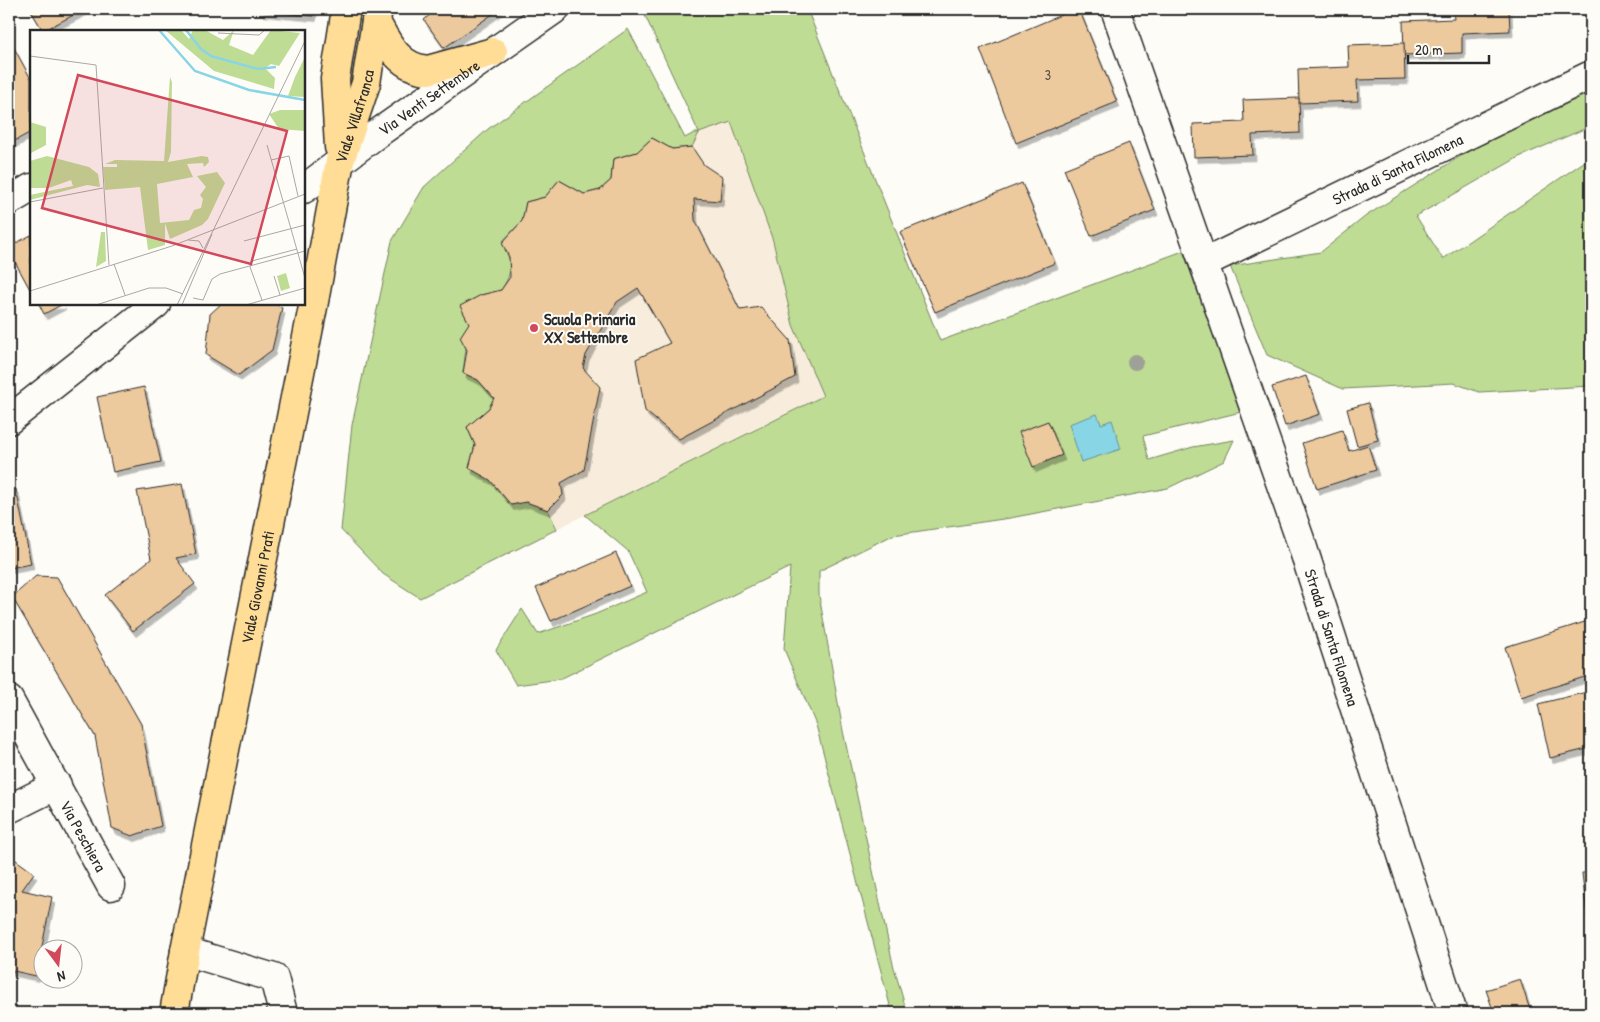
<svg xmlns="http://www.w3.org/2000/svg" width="1600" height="1022" font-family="'Patrick Hand',sans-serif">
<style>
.built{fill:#f8eddc}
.green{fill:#bfdc94;stroke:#758460}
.water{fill:#88d6e5;stroke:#63929b}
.building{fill:#edc99e;stroke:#2b2b2b;filter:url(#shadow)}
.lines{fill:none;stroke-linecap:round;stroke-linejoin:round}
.minor-casing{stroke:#2b2b2b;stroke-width:31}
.major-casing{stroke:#2b2b2b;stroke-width:31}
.minor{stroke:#fdfcf7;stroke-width:28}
.major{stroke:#ffdd96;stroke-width:28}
.tree{fill:#9ea195}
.poi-dot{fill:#d1495b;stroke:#fdfcf7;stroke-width:2}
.labels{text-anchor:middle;stroke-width:4;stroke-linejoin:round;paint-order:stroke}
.number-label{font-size:14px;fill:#5c5248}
.street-label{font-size:16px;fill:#2b2b2b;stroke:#fdfcf7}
.poi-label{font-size:16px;font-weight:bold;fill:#2b2b2b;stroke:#fdfcf7;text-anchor:start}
.inset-river{fill:none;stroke:#88d6e5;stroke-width:2.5}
.inset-road{fill:none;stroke:#a9a8a5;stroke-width:1}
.view{fill:#d1495b;fill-opacity:0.15;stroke:#d1495b;stroke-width:2.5}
.inset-edge{fill:none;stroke:#2b2b2b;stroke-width:2.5}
</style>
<defs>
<filter id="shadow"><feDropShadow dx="3" dy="5.5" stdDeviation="0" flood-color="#0004"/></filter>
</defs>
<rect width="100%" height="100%" fill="#fdfcf7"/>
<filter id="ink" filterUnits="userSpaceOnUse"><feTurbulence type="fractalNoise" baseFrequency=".02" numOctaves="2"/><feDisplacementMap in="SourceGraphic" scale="10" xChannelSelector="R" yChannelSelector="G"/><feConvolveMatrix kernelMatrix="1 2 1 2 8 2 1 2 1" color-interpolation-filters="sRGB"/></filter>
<g filter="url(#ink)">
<polygon class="built" points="731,121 773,242 793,325 823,396 557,529 548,510 563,495 561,483 584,470 600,388 583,368 586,355 617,302 638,288 670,343 636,359 645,411 678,439 795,377 790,340 761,307 740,310 695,220 694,199 719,201 722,177 704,165 692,147 699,133"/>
<g class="green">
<path d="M 642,9 L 807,9 L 940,341 L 1183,251 L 1241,412 L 1143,436 L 1149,460 L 1193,447 L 1234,440 L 1224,461 L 1168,488 L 1010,518 L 893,535 L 819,571 L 819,595 L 843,731 L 893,964 L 907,1013 L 892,1013 L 816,725 L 784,649 L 790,567 L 560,679 L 516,685 L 496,650 L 522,609 L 538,634 L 596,614 L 647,592 L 628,551 L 585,515 L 823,396 L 793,325 L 773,241 L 731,122 L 699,133 L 692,147 L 672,149 L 652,138 L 637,152 L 613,159 L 611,180 L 600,190 L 584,194 L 559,180 L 545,197 L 526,202 L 522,221 L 502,242 C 512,262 514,271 501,290 L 481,295 L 469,323 L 463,373 L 478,380 L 494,398 L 489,408 L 467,427 L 475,445 L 469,468 L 490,480 L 511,505 L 526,502 L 548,510 L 557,529 L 420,598 L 383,574 L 341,530 L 352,425 L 392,241 L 424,187 L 488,129 L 628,29 L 685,138 L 694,133 L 699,133 Z"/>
<polygon points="1591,89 1591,126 1519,157 1416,216 1443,259 1591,157 1591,386 1479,392 1454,383 1343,389 1267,355 1230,266 1321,252 1366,216 1475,147"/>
</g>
<polygon class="water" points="1097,414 1101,424 1112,420 1121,449 1081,462 1069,424"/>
<g class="building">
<polygon points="30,9 85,9 43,31"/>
<polygon points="261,9 314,9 313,16 260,11"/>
<polygon points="436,9 500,9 444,48 424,20"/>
<polygon points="1075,9 1079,9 1117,102 1016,143 980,49"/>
<polygon points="1453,9 1509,9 1510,31 1462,33 1462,53 1404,55 1403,21 1454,19"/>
<polygon points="1404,43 1405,79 1357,80 1358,101 1299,103 1298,69 1349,67 1348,45"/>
<polygon points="13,46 31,79 31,132 9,144 9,49"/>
<polygon points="1299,98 1300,133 1252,135 1253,155 1194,157 1193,124 1244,122 1243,100"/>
<polygon points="652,138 672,149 692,147 704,165 722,177 720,201 694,199 695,220 740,310 761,307 790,340 795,377 679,439 645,411 636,359 670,343 638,288 617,302 586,355 583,368 600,387 584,470 561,483 563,495 548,510 526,502 511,505 490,480 469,468 475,445 467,427 489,408 494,398 478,380 463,373 467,350 460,337 469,323 460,306 481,295 501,290 510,277 509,257 502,243 522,221 526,202 545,197 559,180 584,194 600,190 611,180 613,159 637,152"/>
<polygon points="1129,143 1155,210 1091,236 1064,169"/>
<polygon points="1022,183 1055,263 935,312 900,232"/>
<polygon points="31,235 31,291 9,251 9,247"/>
<polygon points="39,304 63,304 44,314"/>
<polygon points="221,304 275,304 282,308 272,350 239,375 206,355 210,314"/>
<polygon points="1306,376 1320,414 1285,426 1272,387"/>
<polygon points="144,387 161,462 113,472 97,397"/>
<polygon points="1368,403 1378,440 1357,446 1347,409"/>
<polygon points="1048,421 1062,455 1033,467 1019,432"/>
<polygon points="1342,430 1349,451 1368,445 1376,470 1317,489 1302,443"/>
<polygon points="182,484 196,554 176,558 195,584 133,631 105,595 151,559 137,491"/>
<polygon points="16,489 31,564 9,568 9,491"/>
<polygon points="616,553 630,586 551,621 536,588"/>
<polygon points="36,576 57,577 141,724 161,826 132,836 112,828 95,736 12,597"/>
<polygon points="1591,620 1591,675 1521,697 1505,647"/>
<polygon points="1591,691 1591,748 1550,758 1538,704"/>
<polygon points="9,855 34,873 22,890 52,897 36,976 9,970"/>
<polygon points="1582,873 1591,873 1591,951"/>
<polygon points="1520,979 1530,1010 1519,1013 1494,1013 1486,990"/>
</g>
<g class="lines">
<defs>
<g id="minor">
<path id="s1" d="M 1115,9 L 1302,545 L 1453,1013"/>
<path id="s2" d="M 304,189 L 378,133 L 555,9"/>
<polyline points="9,201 31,188"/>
<path id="s3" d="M 1204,263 L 1591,75"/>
<polyline points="9,420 156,304"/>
<path id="s4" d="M 9,700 L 111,886"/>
<polyline points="9,809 57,785"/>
<polyline points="185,951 274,978 283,1013"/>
</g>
<g id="major">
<path d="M 376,22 C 388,44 399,68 428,70 L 493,52"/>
<polyline points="339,147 335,79 346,9"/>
<path id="s5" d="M 174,1013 L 185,951 L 313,307 L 340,161 L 366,83 L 378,9"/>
</g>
</defs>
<use href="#minor" class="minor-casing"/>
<use href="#major" class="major-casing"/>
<use href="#minor" class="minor"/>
<use href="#major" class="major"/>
</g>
<circle class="tree" cx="1135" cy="362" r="8"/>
</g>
<circle class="poi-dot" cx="534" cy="328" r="5"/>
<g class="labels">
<g class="number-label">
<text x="1048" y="80">3</text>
</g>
<g class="street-label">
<text dy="6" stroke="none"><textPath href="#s2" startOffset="155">Via Venti Settembre</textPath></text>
<text dy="6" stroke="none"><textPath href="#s5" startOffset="915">Viale Villafranca</textPath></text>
<text dy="6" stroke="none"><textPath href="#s3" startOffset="215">Strada di Santa Filomena</textPath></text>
<text dy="6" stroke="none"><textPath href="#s5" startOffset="434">Viale Giovanni Prati</textPath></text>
<text dy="6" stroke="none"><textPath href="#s1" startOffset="665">Strada di Santa Filomena</textPath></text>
<text dy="6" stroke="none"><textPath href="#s4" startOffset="155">Via Peschiera</textPath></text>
</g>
<g class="poi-label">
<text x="544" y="325">Scuola Primaria<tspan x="544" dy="18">XX Settembre</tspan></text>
</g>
</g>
<g transform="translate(30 30)">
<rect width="275" height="275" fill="#fdfcf7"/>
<path d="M 135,0 L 151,0 L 159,9 L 163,0 L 175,0 L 193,10 L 204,0 L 199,15 L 223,25 L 241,0 L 270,3 L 249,36 L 241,34 L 235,38 L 245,48 L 244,59 L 184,41 ZM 275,27 L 275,67 L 258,66 L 265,47 ZM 140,47 L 142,52 L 141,122 L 138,132 L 172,126 L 178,127 L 179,132 L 174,137 L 173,133 L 157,134 L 163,147 L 127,154 L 130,193 L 159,190 L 164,180 L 171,178 L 173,169 L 170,165 L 176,157 L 167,146 L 187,142 L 195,153 L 178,189 L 172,195 L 140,209 L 135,193 L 135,215 L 118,220 L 110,157 L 75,160 L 73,137 L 87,137 L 87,134 L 75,134 L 85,130 L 134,131 ZM 250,80 L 275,80 L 275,101 L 249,99 L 239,84 ZM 0,92 L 16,97 L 16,115 L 1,123 ZM 17,126 L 59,137 L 68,144 L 70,157 L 57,155 L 0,170 L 0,165 L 43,156 L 41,150 L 19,158 L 0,158 L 0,131 ZM 71,202 L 75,202 L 76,231 L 66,237 ZM 256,243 L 260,258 L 251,261 L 247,246 Z" fill="#bfdc94"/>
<path class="inset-river" d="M 129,0 L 165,41 L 219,60 L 275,70M 156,0 L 171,19 L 181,26 L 228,39 L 246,37"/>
<path class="inset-road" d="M 188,3 L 229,5 L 235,0M 0,26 L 66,35 L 79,235M 237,115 L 275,248M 241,130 L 259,126 L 268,166M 0,172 L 73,158M 158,210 L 169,211 L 173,218M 214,211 L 275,195M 84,234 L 95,265M 220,237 L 222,231 L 267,219M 220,237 L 232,270M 244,246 L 250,265M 0,261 L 142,216 L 275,164M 163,268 L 173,270 L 182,249 L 190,244 L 275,221M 66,275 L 119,258 L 136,258 L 153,264M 147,275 L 275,11M 152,275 L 182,204M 216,275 L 275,258"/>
<path class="view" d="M 48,45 L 257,101 L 221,234 L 12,178 Z"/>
<rect width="275" height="275" class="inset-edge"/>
</g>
<rect width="1600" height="1022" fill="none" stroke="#fdfcf7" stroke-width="30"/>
<rect x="15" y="15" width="1570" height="992" fill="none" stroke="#2b2b2b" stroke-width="2" filter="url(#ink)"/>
<g transform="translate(58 964) rotate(165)"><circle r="24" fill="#fdfcf7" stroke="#a9a8a5"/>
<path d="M0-4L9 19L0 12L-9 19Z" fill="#d1495b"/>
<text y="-8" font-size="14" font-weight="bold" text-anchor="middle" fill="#2b2b2b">N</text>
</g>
<path d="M1408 55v8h81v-8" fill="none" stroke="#2b2b2b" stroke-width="2.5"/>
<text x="1415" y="55" font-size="15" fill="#2b2b2b" stroke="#fdfcf7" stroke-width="4" paint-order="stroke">20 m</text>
</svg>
